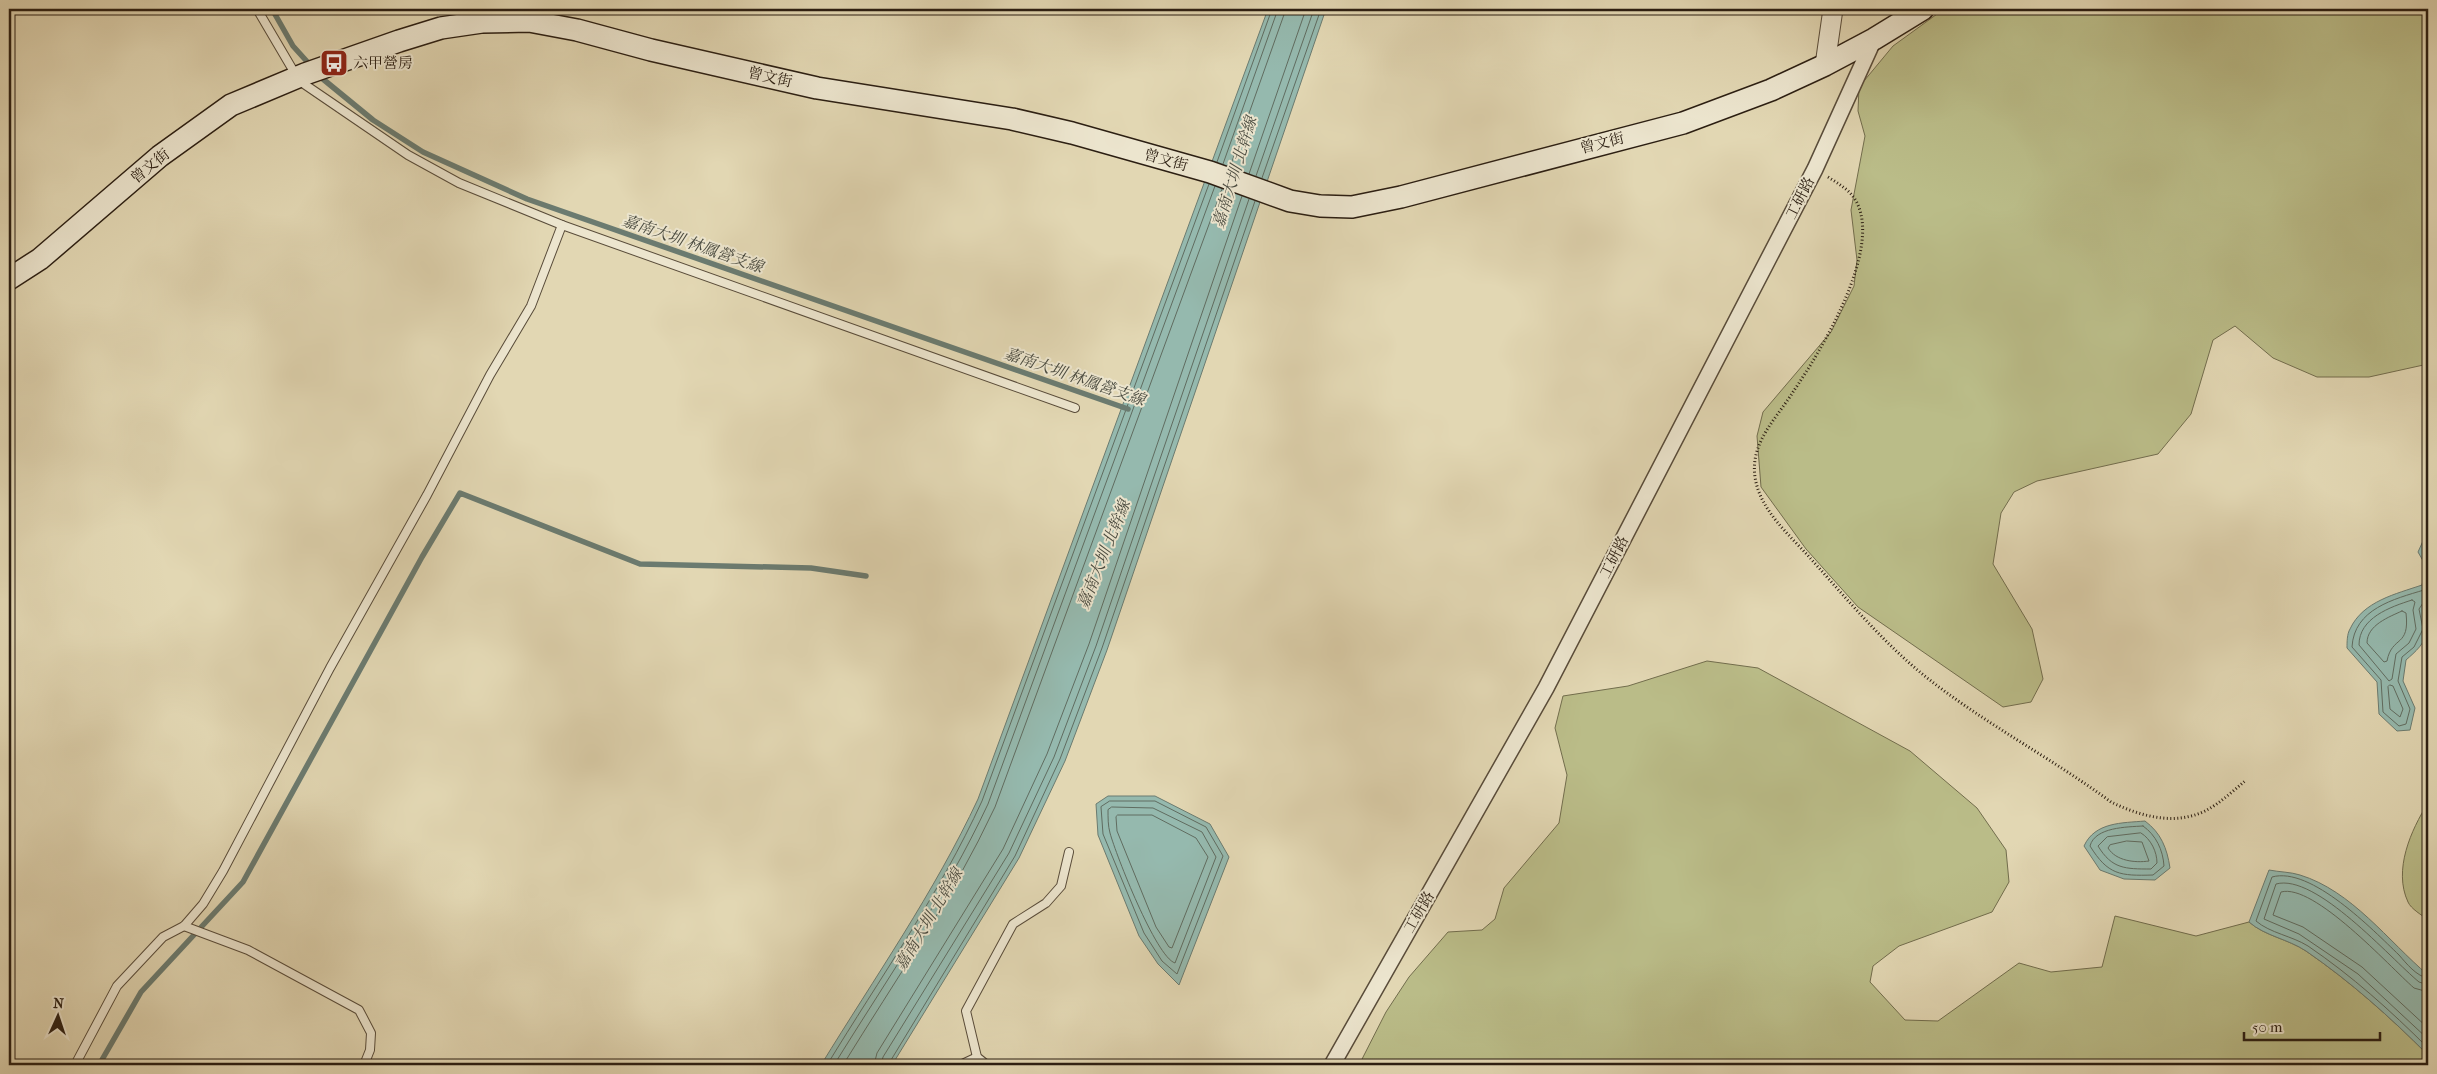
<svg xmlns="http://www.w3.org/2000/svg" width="2437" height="1074" font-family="'IM FELL French Canon','Noto Serif TC',serif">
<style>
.green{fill:#babc88;stroke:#726d4d}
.water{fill:#95b9ae;stroke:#6b7b70}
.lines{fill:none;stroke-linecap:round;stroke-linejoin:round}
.shore{stroke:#606c60;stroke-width:1}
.stream{stroke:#6b7b70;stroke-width:5.5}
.service-casing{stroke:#594c3a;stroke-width:10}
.minor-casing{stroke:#594c3a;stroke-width:18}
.tertiary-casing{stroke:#594c3a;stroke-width:21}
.secondary-casing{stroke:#2b1e12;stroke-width:24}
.path{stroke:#2b1e12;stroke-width:3;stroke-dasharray:1 2.5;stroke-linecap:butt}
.service{stroke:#ece5ce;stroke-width:8}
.minor{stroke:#ece5ce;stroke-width:15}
.tertiary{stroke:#ece5ce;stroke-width:19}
.secondary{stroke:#ece5ce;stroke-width:21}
.labels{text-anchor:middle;stroke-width:4;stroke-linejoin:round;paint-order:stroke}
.poi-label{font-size:15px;fill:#2b1e12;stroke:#ece5ce;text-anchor:start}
.street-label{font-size:15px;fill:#2b1e12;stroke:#ece5ce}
.water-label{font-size:16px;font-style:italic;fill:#4b4c41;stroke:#ece5ce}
</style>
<rect width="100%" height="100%" fill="#e2d7b3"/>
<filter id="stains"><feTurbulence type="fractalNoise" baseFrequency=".004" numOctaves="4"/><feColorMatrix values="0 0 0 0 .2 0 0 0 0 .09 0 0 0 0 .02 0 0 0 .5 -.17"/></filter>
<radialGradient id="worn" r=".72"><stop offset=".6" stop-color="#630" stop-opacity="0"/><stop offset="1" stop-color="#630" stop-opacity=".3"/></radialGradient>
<g class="green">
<polygon points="1944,9 2428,9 2428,364 2369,377 2317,377 2273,358 2235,326 2213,340 2191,414 2158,454 2037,481 2014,492 2001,513 1993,564 2032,629 2043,679 2031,702 2003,707 1858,607 1806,549 1761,487 1757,436 1763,412 1831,332 1854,286 1857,260 1851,210 1865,136 1858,111 1859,87 1893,46"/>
<path d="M 1707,661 L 1758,668 L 1910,751 L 1977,808 L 2006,850 L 2009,882 L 1992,912 L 1899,946 L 1873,966 L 1870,982 L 1905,1020 L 1938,1021 L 2019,963 L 2051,972 L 2102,967 L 2115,916 L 2196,936 L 2249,922 C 2265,936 2288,939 2306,951 C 2351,982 2390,1017 2428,1055 L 2428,1065 L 1359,1065 L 1386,1012 L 1409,977 L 1448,932 L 1482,930 L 1495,919 L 1504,888 L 1559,823 L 1567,775 L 1555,728 L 1563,696 L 1628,686 Z"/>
<path d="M 2428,803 L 2428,920 C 2422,915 2411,909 2408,902 C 2393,870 2411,830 2428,803 Z"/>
</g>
<g class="water">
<path d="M 1268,9 L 1326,9 L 1107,650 L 1065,761 L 1019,858 L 892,1065 L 821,1065 C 875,977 934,893 978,799 Z"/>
<path d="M 2428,530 L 2428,603 C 2422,613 2427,619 2427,630 C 2426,643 2415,652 2406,660 L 2403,681 L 2415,708 L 2410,730 L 2397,731 L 2379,714 L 2377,682 L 2347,648 C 2347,642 2347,634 2350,629 C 2363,601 2396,594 2422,585 L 2426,566 L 2418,552 Z"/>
<polygon points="1108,796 1155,796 1210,824 1229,857 1179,985 1158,964 1139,936 1098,835 1096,804"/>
<path d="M 2145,821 C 2161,833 2167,848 2170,868 L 2155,880 L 2124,879 L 2100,870 L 2084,846 C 2095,822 2122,823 2145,821 Z"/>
<path d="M 2269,870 C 2279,872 2291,872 2300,875 C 2352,891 2388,941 2428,975 L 2428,1055 C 2390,1017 2351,982 2306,951 C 2288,939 2265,936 2249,922 Z"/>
</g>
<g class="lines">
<g class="shore">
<polyline points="1217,162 1272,9"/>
<polyline points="1223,164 1278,9"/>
<polyline points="1230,167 1286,9"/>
<polyline points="1249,174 1306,9"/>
<polyline points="1256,176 1314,9"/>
<polyline points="1262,178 1321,9"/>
<path d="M 2428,580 L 2424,590 C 2394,599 2354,609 2352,647 L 2381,680 L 2383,712 L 2399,726 L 2406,724 L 2410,709 L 2398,681 L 2402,657 L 2414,647 L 2423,629 L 2419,609 L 2423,603 L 2428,601"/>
<path d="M 2412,600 L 2415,602 L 2413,610 L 2416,629 L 2409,643 L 2396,654 L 2392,679 L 2389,681 L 2359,645 C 2359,618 2390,607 2412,600 Z"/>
<path d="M 2402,611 L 2406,613 C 2410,648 2392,635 2387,661 L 2384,662 L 2367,643 C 2367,625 2389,617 2402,611 Z"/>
<polygon points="2390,685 2393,686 2403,709 2400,717 2390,709 2388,687"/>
<polygon points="1110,801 1155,801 1206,827 1223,856 1177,974 1162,961 1144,933 1103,834 1101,807"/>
<path d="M 1112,807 L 1153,808 L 1202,832 L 1216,857 L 1175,963 C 1156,957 1116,855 1110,833 C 1108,826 1108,818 1108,810 Z"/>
<polygon points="1118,815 1152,815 1196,838 1208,857 1172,948 1169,947 1156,927 1117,831 1116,817"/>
<path d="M 2143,826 C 2156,835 2163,850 2164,866 L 2153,875 C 2120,876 2108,875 2090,846 C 2095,827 2127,827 2143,826 Z"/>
<path d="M 2141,833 C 2151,839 2157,852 2157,863 L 2151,869 C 2125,869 2112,869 2098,846 L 2107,837 Z"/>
<path d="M 2127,841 L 2142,842 L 2149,861 C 2135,863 2116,861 2108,848 L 2110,845 Z"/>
<path d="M 2428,978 C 2417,977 2406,963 2399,955 C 2373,930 2311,866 2272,877 L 2256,921 C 2270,933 2292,936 2308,946 C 2352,976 2390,1010 2428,1048"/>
<path d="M 2428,985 L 2419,982 C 2390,958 2316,873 2276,884 L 2264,919 L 2299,934 L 2358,974 L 2428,1039"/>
<path d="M 2428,992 L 2414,988 C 2389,966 2314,883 2281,892 L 2273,915 L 2303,927 L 2362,967 L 2428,1028"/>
<path d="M 827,1065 C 880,978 939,895 982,801 L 1209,184"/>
<path d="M 834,1065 C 887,979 945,896 988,804 L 1215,186"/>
<path d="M 843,1065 C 896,979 952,899 995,807 L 1222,189"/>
<polyline points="874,1065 877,1053 1003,849 1047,754 1089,644 1242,196"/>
<polyline points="881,1065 883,1057 1009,853 1054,757 1096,646 1249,199"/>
<polyline points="888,1065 1015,856 1060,759 1102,648 1255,201"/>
</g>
<g class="stream">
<polyline points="272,9 293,46 311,66"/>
<polyline points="318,75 373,120 423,152 527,199 1128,409"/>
<polyline points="99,1065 141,992 243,882 422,557 460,493 640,564 811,568 866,576"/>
</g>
<defs>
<g id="service">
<polyline points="257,9 297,77 304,84 408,155 459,183 562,225 1075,408"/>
<polyline points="184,926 248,950 359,1010 371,1033 370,1050 364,1065"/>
<polyline points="75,1065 117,986 163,937 184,926 203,904 223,871 330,668 427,495 490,375 531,306 562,225"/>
<polyline points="960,1065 977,1057"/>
<polyline points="987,1065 977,1057 966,1011 1013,924 1046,903 1061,886 1069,852"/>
</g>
<polyline id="minor" points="1332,1065 1546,688 1815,169 1874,39"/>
<polyline id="tertiary" points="1825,65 1833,9"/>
<polyline id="secondary" points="9,279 40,259 160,156 231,105 305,74 399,41 441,28 482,22 529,21 577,30 651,50 817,88 1012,119 1072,133 1210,172 1290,201 1320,206 1352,207 1401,197 1683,123 1771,90 1825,65 1874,39 1923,9"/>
</defs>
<use href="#service" class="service-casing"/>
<use href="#minor" class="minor-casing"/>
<use href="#tertiary" class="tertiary-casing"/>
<use href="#secondary" class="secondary-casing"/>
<path class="path" d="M 1828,177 C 1839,184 1850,190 1856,201 C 1883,249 1821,351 1793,392 C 1776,419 1750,443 1755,477 C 1760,511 1790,535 1811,559 C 1846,598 1880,639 1921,673 C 1980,721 2050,757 2111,802 C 2140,816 2174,826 2205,811 C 2219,804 2233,791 2245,781"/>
<use href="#service" class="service"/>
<use href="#minor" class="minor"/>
<use href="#tertiary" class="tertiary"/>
<use href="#secondary" class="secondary"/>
</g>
<defs>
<symbol id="bus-square" viewBox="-11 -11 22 22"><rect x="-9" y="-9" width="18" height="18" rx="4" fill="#8f2418" stroke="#ece5ce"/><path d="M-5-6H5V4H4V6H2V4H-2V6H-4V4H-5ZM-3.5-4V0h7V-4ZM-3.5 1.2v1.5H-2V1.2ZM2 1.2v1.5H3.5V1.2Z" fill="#fff"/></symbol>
</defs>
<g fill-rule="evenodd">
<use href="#bus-square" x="318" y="47" width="32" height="32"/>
</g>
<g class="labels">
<g class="poi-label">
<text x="353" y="68">六甲營房</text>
</g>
<g class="street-label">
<text transform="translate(770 77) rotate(13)" y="5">曾文街</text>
<text transform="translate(1602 143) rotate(-14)" y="5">曾文街</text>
<text transform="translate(1166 160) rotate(16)" y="5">曾文街</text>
<text transform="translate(150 166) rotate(-39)" y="5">曾文街</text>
<text transform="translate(1800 198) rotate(-63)" y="5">工研路</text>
<text transform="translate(1614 557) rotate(-63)" y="5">工研路</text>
<text transform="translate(1419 912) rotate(-60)" y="5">工研路</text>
</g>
<g class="water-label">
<text transform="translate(1234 172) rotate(-73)" y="6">嘉南大圳 北幹線</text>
<text transform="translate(693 243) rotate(19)" y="6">嘉南大圳 林鳳營支線</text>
<text transform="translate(1075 376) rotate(19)" y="6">嘉南大圳 林鳳營支線</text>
<text transform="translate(1103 554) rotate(-68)" y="6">嘉南大圳 北幹線</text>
<text transform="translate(928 919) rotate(-59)" y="6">嘉南大圳 北幹線</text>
</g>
</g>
<rect width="2437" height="1074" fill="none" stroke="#e2d7b3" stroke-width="30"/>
<rect x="10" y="10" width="2417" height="1054" fill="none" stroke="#2b1e12" stroke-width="2.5"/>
<rect x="15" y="15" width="2407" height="1044" fill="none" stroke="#2b1e12"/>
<g transform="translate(58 1016) rotate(3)" stroke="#ece5ce" stroke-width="4" paint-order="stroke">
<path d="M0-4L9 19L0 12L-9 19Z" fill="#2b1e12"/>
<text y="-8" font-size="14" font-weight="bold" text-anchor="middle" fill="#2b1e12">N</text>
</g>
<path d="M2244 1032v8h136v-8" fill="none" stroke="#2b1e12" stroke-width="2.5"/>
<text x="2252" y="1032" font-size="15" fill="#2b1e12" stroke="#ece5ce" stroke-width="4" paint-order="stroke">50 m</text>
<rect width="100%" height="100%" filter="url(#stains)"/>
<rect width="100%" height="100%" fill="url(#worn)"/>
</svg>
